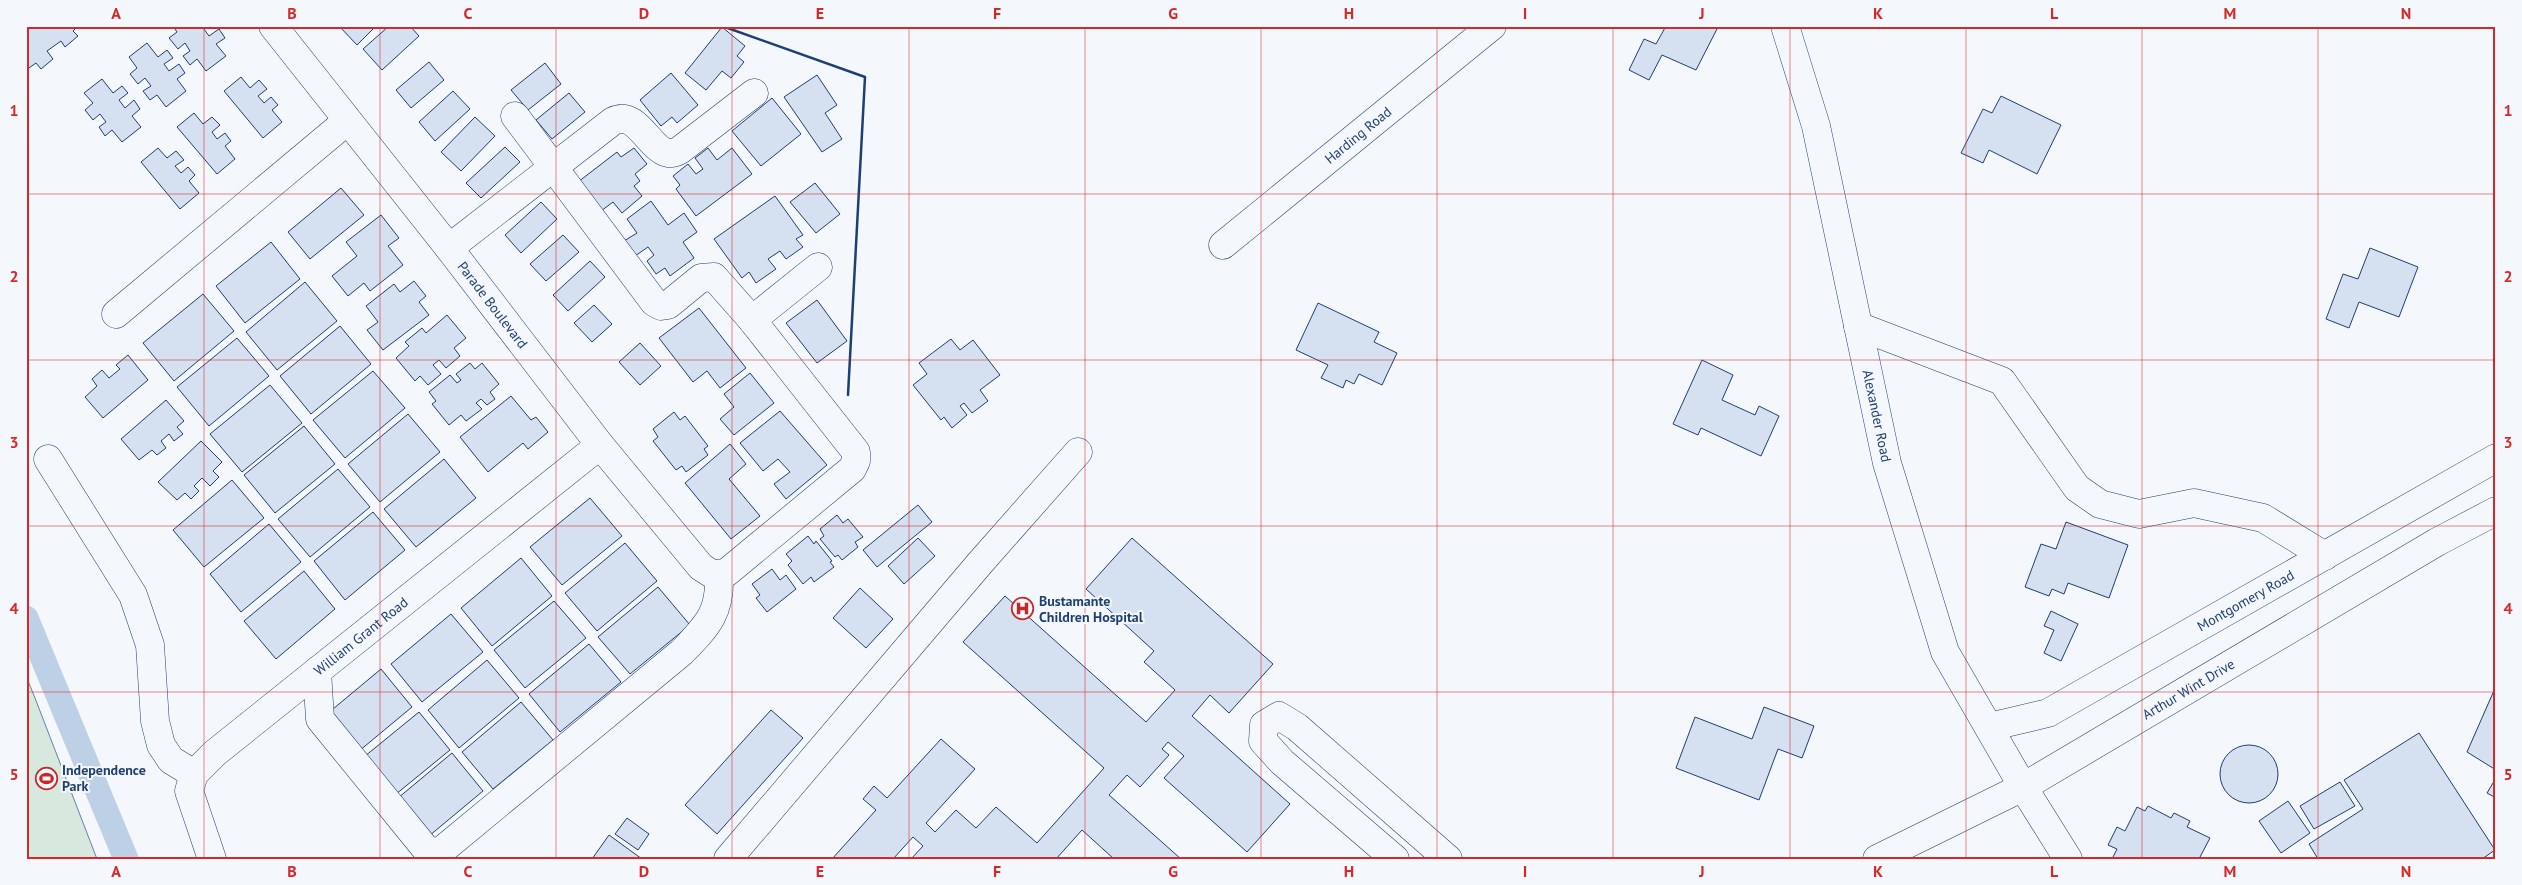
<svg xmlns="http://www.w3.org/2000/svg" width="2522" height="885" font-family="'PT Sans',sans-serif">
<style>
.green{fill:#d7e8df;stroke:#687fa3}
.lines{fill:none;stroke-linecap:round;stroke-linejoin:round}
.canal{stroke:#bed0e5;stroke-width:25}
.building{fill:#d5e0f0;stroke:#1d3f73}
.minor-casing{stroke:#1d3f73;stroke-width:29}
.major-casing{stroke:#1d3f73;stroke-width:29}
.minor{stroke:#f4f7fb;stroke-width:28}
.major{stroke:#f4f7fb;stroke-width:28}
.wall{stroke:#1d3f73;stroke-width:2.5}
.grid{fill:none;stroke:#d62828;stroke-width:1;stroke-opacity:0.55}
.labels{text-anchor:middle;stroke-width:4;stroke-linejoin:round;paint-order:stroke}
.street-label{font-size:14px;fill:#1d3f73;stroke:#f4f7fb}
.poi-label{font-size:14px;font-weight:bold;fill:#1d3f73;stroke:#f4f7fb;text-anchor:start}
.neatline{fill:none;stroke:#d62828;stroke-width:2}
.grid-label{font-size:16px;text-anchor:middle;font-weight:bold;fill:#d62828}
</style>
<rect width="100%" height="100%" fill="#f4f7fb"/>
<polygon class="green" points="26,676 35,698 97,859 26,859"/>
<g class="lines">
<polyline class="canal" points="26,618 126,859"/>
</g>
<g class="building">
<polygon points="26,26 78,26 73,31 78,36 65,47 61,41 47,51 53,59 41,69 36,63 26,70"/>
<polygon points="173,26 207,26 204,29 209,36 219,29 225,38 216,44 226,56 206,71 197,59 190,65 183,56 190,51 185,43 178,49 169,38 177,32"/>
<polygon points="339,26 376,26 357,45"/>
<polygon points="389,26 410,26 419,36 382,70 363,49"/>
<polygon points="1666,26 1718,27 1696,70 1662,55 1649,80 1629,70 1644,39 1656,44"/>
<polygon points="722,27 745,46 737,56 744,62 731,78 722,71 706,90 685,73"/>
<polygon points="147,43 158,57 167,50 173,58 164,64 169,71 179,64 185,73 177,79 186,91 166,107 157,95 150,100 143,91 151,86 145,78 138,84 130,74 137,68 129,57"/>
<polygon points="429,62 444,80 411,108 396,90"/>
<polygon points="545,63 561,84 528,110 511,90"/>
<polygon points="671,73 698,105 677,123 672,117 661,126 640,100"/>
<polygon points="817,75 837,105 825,113 842,139 822,152 784,97"/>
<polygon points="241,77 250,88 259,80 267,89 258,96 264,103 271,97 278,105 272,110 282,122 263,138 224,91"/>
<polygon points="102,79 113,93 122,86 128,93 119,100 125,108 134,100 140,109 132,116 141,127 122,142 112,130 105,136 99,127 106,122 100,114 93,120 85,110 93,103 84,93"/>
<polygon points="453,91 470,109 435,141 419,122"/>
<polygon points="569,93 585,112 552,139 536,120"/>
<polygon points="2001,96 2061,125 2037,174 1989,150 1983,163 1961,153 1983,109 1992,113"/>
<polygon points="772,98 801,134 761,166 732,131"/>
<polygon points="194,113 203,124 212,117 220,125 212,132 217,139 225,133 231,141 225,146 235,159 217,174 177,127"/>
<polygon points="475,117 495,136 461,171 441,152"/>
<polygon points="505,147 520,162 481,198 466,183"/>
<polygon points="158,148 167,158 176,151 184,160 175,166 181,173 188,167 195,175 189,181 199,193 180,209 141,162"/>
<polygon points="634,148 647,164 635,174 640,181 634,186 642,196 622,213 613,202 601,211 578,182 617,152 621,157"/>
<polygon points="708,148 717,160 732,148 752,174 696,216 676,189 680,185 673,176 688,164 696,174 703,169 695,158"/>
<polygon points="815,183 840,214 816,233 790,202"/>
<polygon points="341,188 364,215 310,259 288,232"/>
<polygon points="775,196 803,235 796,239 803,247 786,259 780,251 768,259 776,269 756,283 749,272 742,278 714,239"/>
<polygon points="651,201 668,225 684,213 697,232 683,242 694,258 670,276 665,268 656,274 647,261 654,255 648,247 635,256 624,241 637,233 627,219"/>
<polygon points="541,202 557,219 521,253 505,235"/>
<polygon points="381,215 399,238 388,246 403,265 370,291 364,283 348,296 332,276 357,256 346,242"/>
<polygon points="563,235 579,252 546,281 530,264"/>
<polygon points="271,242 300,279 245,323 216,286"/>
<polygon points="2370,248 2418,267 2399,317 2359,302 2349,328 2326,319 2343,274 2358,279"/>
<polygon points="590,261 605,277 568,311 553,295"/>
<polygon points="414,281 426,296 419,302 429,315 383,350 367,330 378,322 366,306 394,284 400,292"/>
<polygon points="305,282 337,321 277,370 246,332"/>
<polygon points="203,294 234,331 174,381 143,343"/>
<polygon points="817,300 847,341 817,363 786,323"/>
<polygon points="1318,303 1379,332 1374,342 1397,353 1382,385 1359,374 1354,384 1346,380 1343,388 1321,378 1328,365 1296,350"/>
<polygon points="594,305 612,324 592,342 574,323"/>
<polygon points="699,308 746,368 720,388 707,371 693,382 659,338"/>
<polygon points="447,315 466,338 454,348 460,356 446,368 439,360 433,365 441,374 428,385 420,376 415,381 396,358 409,346 405,342 422,328 426,333"/>
<polygon points="340,326 371,364 311,414 280,376"/>
<polygon points="237,338 269,376 209,426 177,387"/>
<polygon points="951,339 960,350 973,340 1000,375 980,390 988,401 972,413 964,403 960,406 967,415 952,428 944,417 941,420 913,385 927,374 919,363"/>
<polygon points="640,343 661,366 640,385 619,362"/>
<polygon points="128,355 148,380 103,418 85,397 97,386 92,379 102,370 109,378 120,369 116,365"/>
<polygon points="1702,360 1733,375 1722,400 1755,415 1759,406 1779,416 1761,456 1701,428 1698,435 1673,424"/>
<polygon points="470,363 475,369 482,363 499,384 490,392 495,399 487,405 481,399 476,403 482,409 466,421 461,415 449,425 432,404 436,401 429,392 450,375 457,383 461,380 456,374"/>
<polygon points="373,371 405,408 345,458 313,420"/>
<polygon points="750,373 774,403 734,435 720,419 734,407 724,394"/>
<polygon points="270,385 302,423 242,472 210,434"/>
<polygon points="511,396 531,420 536,417 548,432 528,449 523,443 488,472 460,437"/>
<polygon points="166,400 184,421 177,427 183,434 174,441 169,434 161,441 166,448 157,455 152,450 139,460 121,439"/>
<polygon points="780,411 827,465 786,499 774,484 790,472 778,459 763,471 740,443"/>
<polygon points="674,412 680,420 685,416 708,446 704,449 708,455 686,472 682,466 676,470 653,441 658,437 653,429"/>
<polygon points="408,414 440,452 380,502 348,464"/>
<polygon points="304,426 335,464 275,513 244,475"/>
<polygon points="201,441 222,462 213,471 219,477 210,486 202,478 194,486 199,491 191,499 185,493 177,500 158,482"/>
<polygon points="730,444 746,464 729,479 760,516 731,539 685,483"/>
<polygon points="444,459 476,498 416,547 384,509"/>
<polygon points="338,469 370,507 310,557 278,519"/>
<polygon points="232,480 264,518 204,567 173,530"/>
<polygon points="590,498 622,536 562,585 530,547"/>
<polygon points="918,505 932,522 877,567 863,550"/>
<polygon points="373,512 405,550 345,600 314,561"/>
<polygon points="837,515 843,523 848,519 863,537 855,542 858,547 842,560 838,555 835,557 820,539 824,536 820,529"/>
<polygon points="2066,522 2128,545 2109,598 2068,583 2064,594 2052,589 2049,596 2025,587 2041,544 2056,549"/>
<polygon points="269,524 301,562 241,612 210,574"/>
<polygon points="808,536 814,544 816,541 832,561 830,562 834,567 814,582 811,577 803,584 788,565 792,561 786,554"/>
<polygon points="918,538 935,556 904,584 888,566"/>
<polygon points="1132,538 1273,664 1229,713 1210,695 1192,716 1290,804 1247,852 1164,778 1184,756 1168,742 1162,749 1169,755 1140,787 1127,775 1109,795 1181,859 1114,859 1082,830 1056,859 911,859 923,846 913,837 893,859 832,859 876,810 863,799 874,786 887,798 941,739 975,769 926,823 935,832 956,810 976,828 996,807 1037,843 1104,768 963,642 1005,596 1146,722 1175,690 1144,662 1154,651 1086,589"/>
<polygon points="625,543 657,581 597,631 565,593"/>
<polygon points="521,558 552,596 492,646 461,608"/>
<polygon points="772,569 780,580 786,575 796,589 767,612 756,598 760,595 752,584"/>
<polygon points="304,571 335,609 276,659 244,621"/>
<polygon points="658,587 690,625 630,674 598,637"/>
<polygon points="860,588 893,619 866,648 833,618"/>
<polygon points="554,601 586,638 525,688 494,650"/>
<polygon points="2051,611 2078,624 2061,661 2044,653 2054,630 2044,626"/>
<polygon points="451,614 483,652 422,702 391,664"/>
<polygon points="589,644 621,682 560,732 529,694"/>
<polygon points="487,660 519,698 459,748 428,710"/>
<polygon points="381,669 412,707 353,756 321,719"/>
<polygon points="2496,686 2496,770 2467,752"/>
<polygon points="521,702 553,740 493,789 462,752"/>
<polygon points="1764,707 1814,726 1802,758 1778,749 1759,800 1676,768 1695,717 1752,739"/>
<polygon points="771,710 803,738 717,834 685,805"/>
<polygon points="419,712 450,750 390,799 359,761"/>
<polygon points="2419,733 2495,850 2482,859 2318,859 2309,844 2363,809 2344,780"/>
<circle cx="2249" cy="774" r="29"/>
<polygon points="452,753 483,791 423,841 392,803"/>
<polygon points="2496,778 2496,798 2487,793"/>
<polygon points="2340,782 2355,806 2314,829 2300,806"/>
<polygon points="2288,801 2310,833 2281,853 2259,821"/>
<polygon points="2148,806 2171,818 2174,813 2190,821 2187,827 2210,838 2200,857 2204,859 2112,859 2117,849 2108,845 2117,827 2125,831 2137,807 2145,811"/>
<polygon points="627,818 649,834 638,850 615,834"/>
<polygon points="609,835 642,859 592,859"/>
</g>
<g class="lines">
<defs>
<g id="minor">
<path id="s1" d="M 273,26 L 449,248 L 600,445 L 701,567 L 712,574 L 726,573 L 852,469 L 856,461 L 856,452 L 752,320 L 714,277 L 701,278 L 668,305 L 661,306 L 654,302 L 515,116"/>
<path id="s2" d="M 1785,26 L 1816,126 L 1887,463 L 1945,652 L 2023,787 L 2068,859"/>
<path id="s3" d="M 1223,245 L 1492,26"/>
<path d="M 449,248 L 613,121 C 642,107 653,167 680,150 L 754,93"/>
<polyline points="116,314 347,121"/>
<polyline points="752,320 818,267"/>
<polyline points="1858,326 2002,381 2077,488 2100,504 2139,514 2194,503 2263,518 2325,556"/>
<polyline points="48,459 133,595 150,645 155,721 161,745 171,760 194,774"/>
<path d="M 317,671 L 320,719 L 425,848 L 432,852 L 441,851 L 682,652 C 707,626 721,613 719,574"/>
<path id="s4" d="M 1989,727 L 2048,713 L 2496,458"/>
<path id="s5" d="M 212,859 L 189,791 L 194,774 L 215,753 L 600,445"/>
<polyline points="728,859 980,563 1078,452"/>
<polyline points="1395,859 1282,762 1263,741 1264,725 1279,716 1297,727 1448,859"/>
</g>
<g id="major">
<path id="s6" d="M 1877,859 L 2023,787 L 2437,542 L 2496,511"/>
</g>
</defs>
<use href="#minor" class="minor-casing"/>
<use href="#major" class="major-casing"/>
<use href="#minor" class="minor"/>
<use href="#major" class="major"/>
<polyline class="wall" points="722,26 865,77 848,395"/>
</g>
<path class="grid" d="M 204,26 L 204,859M 380,26 L 380,859M 556,26 L 556,859M 732,26 L 732,859M 909,26 L 909,859M 1085,26 L 1085,859M 1261,26 L 1261,859M 1437,26 L 1437,859M 1613,26 L 1613,859M 1790,26 L 1790,859M 1966,26 L 1966,859M 2142,26 L 2142,859M 2318,26 L 2318,859M 26,194 L 2496,194M 26,360 L 2496,360M 26,526 L 2496,526M 26,692 L 2496,692"/>
<defs>
<symbol id="hospital-ring" viewBox="-11 -11 22 22"><circle r="9.5" fill="#f4f7fb" stroke="#c62828" stroke-width="1.5"/><path d="M-5-5h3v3.5h4V-5h3V5h-3V1.5h-4V5h-3Z" fill="#c62828"/></symbol>
<symbol id="stadium-ring" viewBox="-11 -11 22 22"><circle r="9.5" fill="#f4f7fb" stroke="#c62828" stroke-width="1.5"/><path d="M0-5a6.5 5 0 1 0 0 10a6.5 5 0 1 0 0-10ZM-3.5-1.8h7v3.6h-7Z" fill="#c62828"/></symbol>
</defs>
<g fill-rule="evenodd">
<use href="#hospital-ring" x="1010" y="596" width="25" height="25"/>
<use href="#stadium-ring" x="34" y="766" width="25" height="25"/>
</g>
<g class="labels">
<g class="street-label">
<text dy="5" stroke="none"><textPath href="#s3" startOffset="174">Harding Road</textPath></text>
<text dy="5" stroke="none"><textPath href="#s1" startOffset="355">Parade Boulevard</textPath></text>
<text dy="5" stroke="none"><textPath href="#s2" startOffset="401">Alexander Road</textPath></text>
<text dy="5" stroke="none"><textPath href="#s4" startOffset="288">Montgomery Road</textPath></text>
<text dy="5" stroke="none"><textPath href="#s5" startOffset="306">William Grant Road</textPath></text>
<text dy="5" stroke="none"><textPath href="#s6" startOffset="355">Arthur Wint Drive</textPath></text>
</g>
<g class="poi-label">
<text x="1039" y="606">Bustamante<tspan x="1039" dy="16">Children Hospital</tspan></text>
<text x="62" y="775">Independence<tspan x="62" dy="16">Park</tspan></text>
</g>
</g>
<rect width="2522" height="885" fill="none" stroke="#f4f7fb" stroke-width="55"/>
<rect x="28" y="28" width="2466" height="830" class="neatline"/>
<g class="grid-label">
<text x="116" y="19">A</text>
<text x="292" y="19">B</text>
<text x="468" y="19">C</text>
<text x="644" y="19">D</text>
<text x="820" y="19">E</text>
<text x="997" y="19">F</text>
<text x="1173" y="19">G</text>
<text x="1349" y="19">H</text>
<text x="1525" y="19">I</text>
<text x="1702" y="19">J</text>
<text x="1878" y="19">K</text>
<text x="2054" y="19">L</text>
<text x="2230" y="19">M</text>
<text x="2406" y="19">N</text>
<text x="14" y="116">1</text>
<text x="2508" y="116">1</text>
<text x="14" y="282">2</text>
<text x="2508" y="282">2</text>
<text x="14" y="448">3</text>
<text x="2508" y="448">3</text>
<text x="14" y="614">4</text>
<text x="2508" y="614">4</text>
<text x="14" y="780">5</text>
<text x="2508" y="780">5</text>
<text x="116" y="877">A</text>
<text x="292" y="877">B</text>
<text x="468" y="877">C</text>
<text x="644" y="877">D</text>
<text x="820" y="877">E</text>
<text x="997" y="877">F</text>
<text x="1173" y="877">G</text>
<text x="1349" y="877">H</text>
<text x="1525" y="877">I</text>
<text x="1702" y="877">J</text>
<text x="1878" y="877">K</text>
<text x="2054" y="877">L</text>
<text x="2230" y="877">M</text>
<text x="2406" y="877">N</text>
</g>
</svg>
